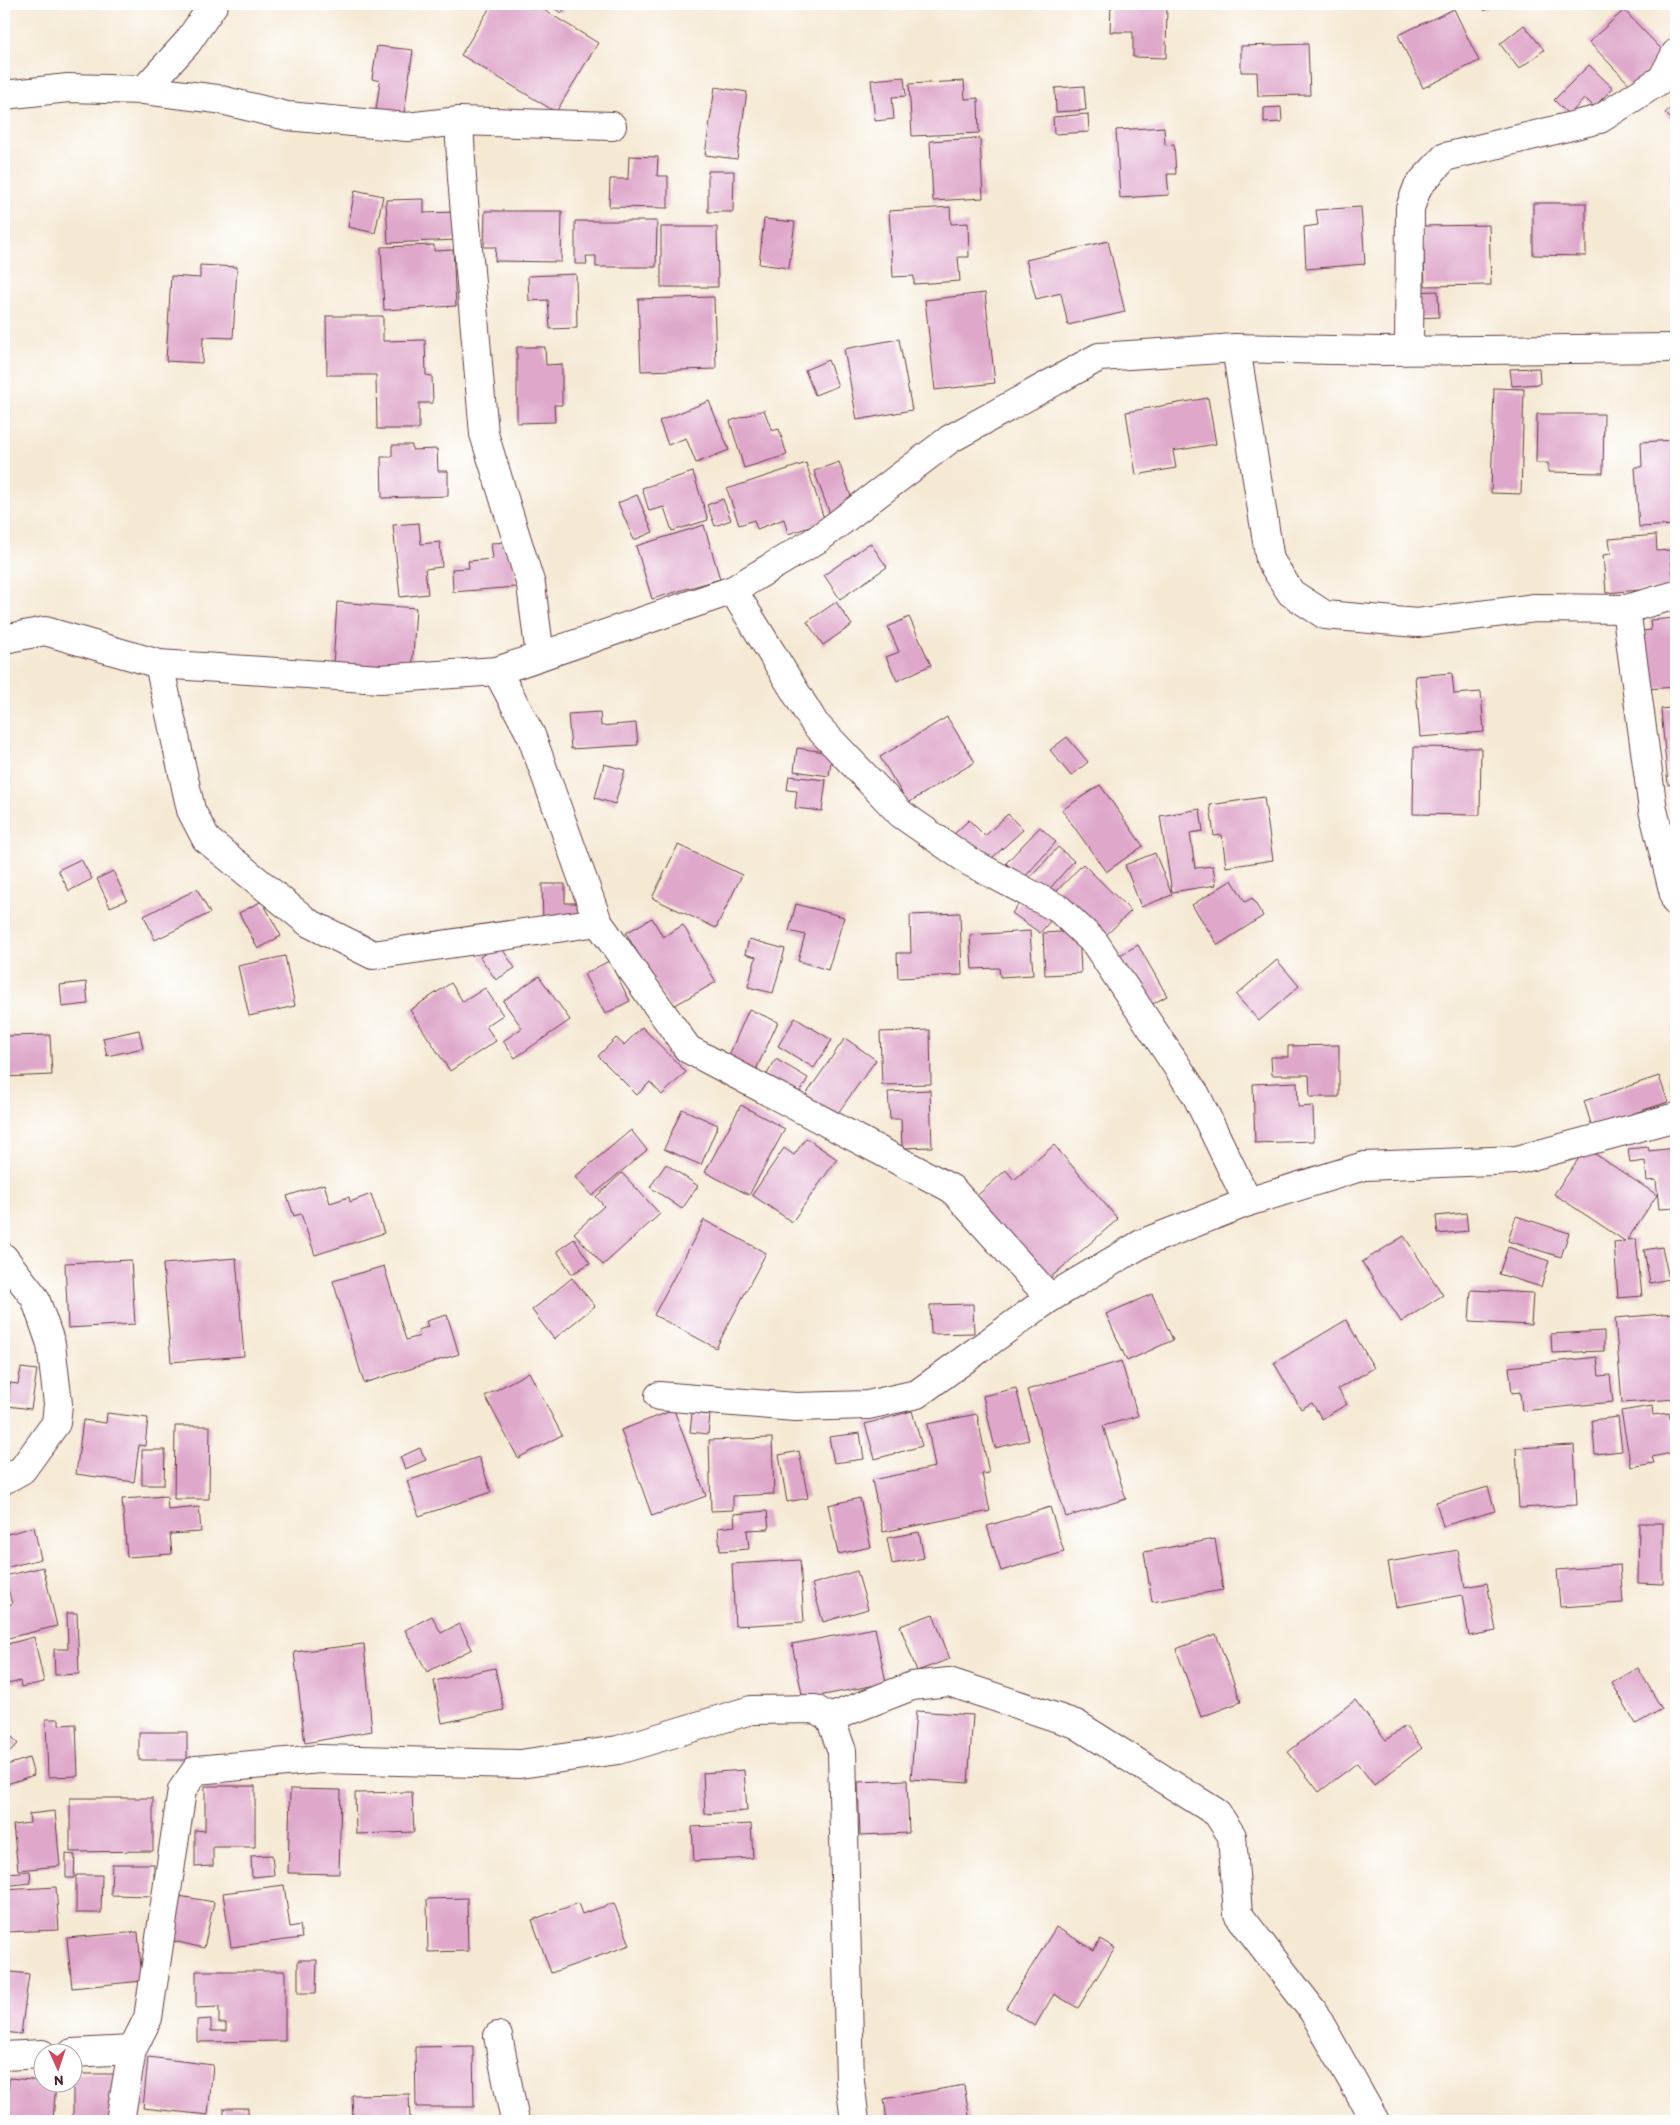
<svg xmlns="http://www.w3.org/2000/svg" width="1680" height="2125" font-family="Itim,sans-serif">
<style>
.building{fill:#dfa8cb}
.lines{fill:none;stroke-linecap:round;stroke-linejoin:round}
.minor-casing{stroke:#643d44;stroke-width:30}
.minor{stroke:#fff;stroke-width:28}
</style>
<rect width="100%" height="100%" fill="#fff"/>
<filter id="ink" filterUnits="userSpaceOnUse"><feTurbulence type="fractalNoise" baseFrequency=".02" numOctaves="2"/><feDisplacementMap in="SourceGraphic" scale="10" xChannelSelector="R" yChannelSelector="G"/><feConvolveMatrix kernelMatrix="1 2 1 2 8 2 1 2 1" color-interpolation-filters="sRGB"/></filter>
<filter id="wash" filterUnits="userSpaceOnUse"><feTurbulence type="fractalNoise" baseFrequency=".0096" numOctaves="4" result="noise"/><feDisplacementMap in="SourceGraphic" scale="20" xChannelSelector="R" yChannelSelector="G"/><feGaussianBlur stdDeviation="1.12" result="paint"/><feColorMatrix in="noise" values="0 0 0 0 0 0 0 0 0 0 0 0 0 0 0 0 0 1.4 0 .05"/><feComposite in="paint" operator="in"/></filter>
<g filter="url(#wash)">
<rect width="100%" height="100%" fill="#f5e9d4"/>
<g id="blocks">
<g class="building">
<polygon points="492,4 534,4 598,43 556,112 461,55"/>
<polygon points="545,4 567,4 562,13"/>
<polygon points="1111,4 1167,4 1166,58 1133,57 1133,32 1110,32"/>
<polygon points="1479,4 1494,4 1485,11"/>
<polygon points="1454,9 1479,61 1423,88 1398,35"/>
<polygon points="1624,10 1666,54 1632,87 1589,42"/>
<polygon points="1524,25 1544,50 1519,69 1500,44"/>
<polygon points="1308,44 1310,95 1258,96 1257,72 1241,72 1241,46"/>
<polygon points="377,46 413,50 403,121 375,117 380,81 372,79"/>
<polygon points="1589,65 1613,88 1594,107 1585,98 1569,115 1554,100"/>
<polygon points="904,77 906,96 892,97 894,119 875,121 871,80"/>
<polygon points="964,81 965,99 978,98 979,133 912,136 909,84"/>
<polygon points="1084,86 1086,110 1056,112 1055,88"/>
<polygon points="715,87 747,92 737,159 705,155"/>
<polygon points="1676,103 1676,124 1665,113"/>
<polygon points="1281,107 1282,122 1264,123 1264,108"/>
<polygon points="1088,114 1089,132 1054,134 1053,117"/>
<polygon points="1164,127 1165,145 1174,144 1176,174 1167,174 1169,195 1120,198 1116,130"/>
<polygon points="980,138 983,198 933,201 930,141"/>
<polygon points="629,156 658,157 657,176 668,176 668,208 609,207 610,179 628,179"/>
<polygon points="708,171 734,171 733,212 708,212"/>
<polygon points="355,190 383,196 375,233 348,227"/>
<polygon points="424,199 424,213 456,212 457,240 388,243 386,200"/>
<polygon points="1533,203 1586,203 1586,256 1533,255"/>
<polygon points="950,207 951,224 968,223 969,257 958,257 960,281 914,284 914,276 893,277 889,211"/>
<polygon points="1361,207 1365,264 1306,269 1304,227 1318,225 1316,210"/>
<polygon points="485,211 562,211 561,262 495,261 496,247 484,247"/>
<polygon points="764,219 795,222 789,268 759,264"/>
<polygon points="575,221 657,221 656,267 596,267 596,256 586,256 587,264 575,264"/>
<polygon points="1489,225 1491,285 1425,286 1423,226"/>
<polygon points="661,227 717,227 718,287 661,287"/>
<polygon points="1108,241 1125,312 1068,325 1061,293 1036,299 1026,260"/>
<polygon points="434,245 434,251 453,250 456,306 384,310 381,247"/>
<polygon points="200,265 237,267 233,338 203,337 202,363 166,361 171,276 200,278"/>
<polygon points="576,274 577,328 550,329 548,300 529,301 528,276"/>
<polygon points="1438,291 1439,317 1417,318 1415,292"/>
<polygon points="985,293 995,383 935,390 925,300"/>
<polygon points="714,297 716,369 641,371 638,299"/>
<polygon points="326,316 383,316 383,341 425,340 426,375 432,376 433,403 419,403 419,429 377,429 376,375 327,375"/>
<polygon points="899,339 912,410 857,420 844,349"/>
<polygon points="517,347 545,347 546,365 562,364 562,405 554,405 555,422 517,423"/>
<polygon points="828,360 838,386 815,395 805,370"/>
<polygon points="1539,368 1540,384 1512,386 1510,369"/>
<polygon points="1494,388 1524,389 1521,494 1491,493"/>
<polygon points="1208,398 1216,444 1173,451 1176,468 1136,475 1126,412"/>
<polygon points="709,401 729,450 696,463 686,438 668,445 659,421"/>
<polygon points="764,410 772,431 779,429 787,455 744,468 730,421"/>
<polygon points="1537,414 1604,414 1603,473 1548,472 1548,463 1536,463"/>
<polygon points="1675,440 1676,525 1639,527 1635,467 1642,467 1641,442"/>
<polygon points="392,445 412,445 412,450 437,449 438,471 448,471 448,496 382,498 381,457 392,457"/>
<polygon points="839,462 855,508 831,517 814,471"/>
<polygon points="806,463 825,522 788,534 784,519 757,529 754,520 739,525 727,489"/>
<polygon points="693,472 708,520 672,531 664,507 649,511 642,488"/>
<polygon points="637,495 653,532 634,540 618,503"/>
<polygon points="723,499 731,520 715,526 707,505"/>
<polygon points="419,523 421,544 440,542 442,567 425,569 428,594 400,597 393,525"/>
<polygon points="704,525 720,579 652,599 636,546"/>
<polygon points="1656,535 1657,551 1670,550 1674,587 1606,593 1603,555 1611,554 1609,539"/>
<polygon points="512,542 516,587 453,592 452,569 469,568 468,561 493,559 491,543"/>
<polygon points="870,543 887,567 840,599 824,575"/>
<polygon points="337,602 416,608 412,671 333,666"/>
<polygon points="836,602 852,625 823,645 807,622"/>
<polygon points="909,617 931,665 897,681 886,657 899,652 888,627"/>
<polygon points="1676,618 1676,687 1647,689 1642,631 1651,630 1650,620"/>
<polygon points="1452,673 1454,694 1481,692 1484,732 1420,737 1415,676"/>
<polygon points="1676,707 1676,784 1668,785 1661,709"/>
<polygon points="600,712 601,726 636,723 638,745 571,749 568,714"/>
<polygon points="947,717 975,762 908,803 880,757"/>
<polygon points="1067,737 1088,762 1071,776 1050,750"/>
<polygon points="1414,747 1481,748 1480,815 1413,814"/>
<polygon points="797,748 832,753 829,776 794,771"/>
<polygon points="604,764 625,770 615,804 595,798"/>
<polygon points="789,776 826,780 822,811 795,808 797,791 787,790"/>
<polygon points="1100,785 1143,846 1106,872 1062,810"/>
<polygon points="4,787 8,803 4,804"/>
<polygon points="1264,797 1273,860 1226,867 1222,835 1214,836 1210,805"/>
<polygon points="1200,809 1203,831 1190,833 1195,868 1213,866 1216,885 1172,892 1160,816"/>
<polygon points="1008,814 1023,830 982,867 953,835 969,820 985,836"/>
<polygon points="1040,827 1056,842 1023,879 1006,863"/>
<polygon points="678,845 742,875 716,928 652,898"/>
<polygon points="1058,847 1074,861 1045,894 1029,879"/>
<polygon points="1155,853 1172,895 1141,907 1125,865"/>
<polygon points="81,859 92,879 69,891 58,870"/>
<polygon points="1083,864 1131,911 1100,941 1053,895"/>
<polygon points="113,871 127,900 110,907 97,879"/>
<polygon points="1232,880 1245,902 1252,898 1263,916 1218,945 1192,905"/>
<polygon points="542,884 565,884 565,903 583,903 583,921 543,921"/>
<polygon points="197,889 210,913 155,940 144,916"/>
<polygon points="1023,899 1051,920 1040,933 1012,913"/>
<polygon points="262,901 281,936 258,949 239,913"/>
<polygon points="796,904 844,917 828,970 798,961 805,935 789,931"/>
<polygon points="960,913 962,975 898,978 897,953 911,953 910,915"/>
<polygon points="652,918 663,937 683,925 716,982 670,1008 626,933"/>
<polygon points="1030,931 1033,975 1000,977 999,968 972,969 970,935"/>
<polygon points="1079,931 1081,973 1045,975 1043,933"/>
<polygon points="749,939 785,949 773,993 748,987 756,957 745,954"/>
<polygon points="499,944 515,968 496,980 480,957"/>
<polygon points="1138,945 1167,996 1145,1008 1116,957"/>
<polygon points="285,956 295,1006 249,1016 238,966"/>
<polygon points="1277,960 1299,986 1259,1021 1236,995"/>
<polygon points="609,961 630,1001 605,1014 584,974"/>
<polygon points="539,976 570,1020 515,1058 503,1041 522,1028 503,1001"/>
<polygon points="86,982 88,1004 62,1007 60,985"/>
<polygon points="451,983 463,1002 485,988 503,1015 486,1026 496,1041 450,1071 410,1010"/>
<polygon points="1673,993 1676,993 1676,1040 1674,1040"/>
<polygon points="749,1009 778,1022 754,1074 726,1062"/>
<polygon points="795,1018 832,1040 814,1068 778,1046"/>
<polygon points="642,1027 686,1072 662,1095 650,1082 637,1095 598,1056 616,1038 624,1045"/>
<polygon points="139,1030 143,1048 107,1056 103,1038"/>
<polygon points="930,1030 931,1084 882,1085 880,1032"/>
<polygon points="50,1035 52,1075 4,1077 4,1036"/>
<polygon points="845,1038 876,1060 835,1117 805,1096"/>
<polygon points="1339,1045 1339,1097 1310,1097 1309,1075 1272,1075 1271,1057 1288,1057 1288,1046"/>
<polygon points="1671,1047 1676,1047 1676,1093 1674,1093"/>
<polygon points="776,1059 808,1078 796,1099 764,1079"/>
<polygon points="1659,1076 1668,1102 1592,1127 1584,1101"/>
<polygon points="1297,1082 1298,1107 1313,1106 1314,1141 1255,1143 1253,1084"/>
<polygon points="930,1090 932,1147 902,1148 901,1119 890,1119 888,1092"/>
<polygon points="741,1105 785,1129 749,1195 705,1172"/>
<polygon points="682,1109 718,1125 701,1165 664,1149"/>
<polygon points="631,1130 647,1150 592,1196 575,1177"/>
<polygon points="806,1138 837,1159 792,1222 752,1195 784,1148 794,1155"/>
<polygon points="1054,1145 1118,1219 1042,1285 970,1202 1006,1170 1014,1180"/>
<polygon points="1648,1147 1649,1151 1676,1148 1676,1208 1659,1209 1656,1180 1647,1181 1645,1161 1630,1163 1628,1149"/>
<polygon points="1586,1148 1657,1195 1627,1240 1636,1239 1642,1296 1618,1298 1614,1242 1625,1241 1554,1194"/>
<polygon points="666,1164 698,1186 682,1209 650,1187"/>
<polygon points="622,1173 660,1214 603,1265 574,1233 604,1206 596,1197"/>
<polygon points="324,1184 330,1203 349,1197 350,1202 371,1194 384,1233 315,1255 301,1214 294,1216 287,1196"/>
<polygon points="1466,1213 1468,1231 1438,1234 1436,1216"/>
<polygon points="1516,1216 1569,1233 1561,1257 1508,1241"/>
<polygon points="704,1220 766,1253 716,1348 654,1315"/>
<polygon points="1404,1236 1443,1295 1401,1322 1362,1262"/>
<polygon points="574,1239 590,1263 572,1274 557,1251"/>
<polygon points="1508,1247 1549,1261 1541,1287 1499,1274"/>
<polygon points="1662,1247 1669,1279 1650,1283 1644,1250"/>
<polygon points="236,1258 244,1356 171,1362 163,1264"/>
<polygon points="131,1260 135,1324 68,1328 65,1263"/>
<polygon points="384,1266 406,1340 420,1336 418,1330 428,1327 426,1321 447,1315 459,1354 364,1383 333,1281"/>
<polygon points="572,1278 595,1306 554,1339 532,1310"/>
<polygon points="1471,1290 1533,1293 1531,1325 1469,1322"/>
<polygon points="1152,1294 1173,1340 1127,1361 1106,1314"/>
<polygon points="973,1304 974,1333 931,1334 930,1305"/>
<polygon points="1675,1313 1676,1399 1622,1403 1615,1318"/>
<polygon points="1346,1320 1374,1368 1338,1389 1347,1404 1322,1419 1312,1403 1301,1409 1274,1363"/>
<polygon points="1604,1331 1604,1351 1552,1353 1551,1334"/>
<polygon points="1597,1357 1599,1376 1610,1375 1613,1402 1522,1411 1520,1392 1512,1393 1509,1367"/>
<polygon points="1121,1361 1138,1416 1103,1426 1126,1499 1066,1517 1027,1390"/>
<polygon points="21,1368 37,1370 31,1409 8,1406 10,1383 18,1384"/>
<polygon points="529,1372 562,1435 518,1458 485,1396"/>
<polygon points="1016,1388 1029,1440 995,1448 983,1396"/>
<polygon points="1652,1406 1653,1415 1669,1413 1676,1452 1652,1457 1654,1463 1631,1467 1621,1411"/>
<polygon points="674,1410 706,1496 652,1516 621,1430"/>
<polygon points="912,1411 922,1446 875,1459 865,1424"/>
<polygon points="107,1413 148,1418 145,1446 139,1445 134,1482 76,1474 83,1420 106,1423"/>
<polygon points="692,1413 710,1415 708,1434 690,1432"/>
<polygon points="977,1414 989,1473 982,1474 990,1511 883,1532 872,1480 935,1467 927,1424"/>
<polygon points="1618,1417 1622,1451 1595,1454 1592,1420"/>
<polygon points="175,1426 210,1426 209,1499 174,1499"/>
<polygon points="860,1433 864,1459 834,1463 829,1437"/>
<polygon points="772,1438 774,1494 733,1496 733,1510 711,1511 709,1440"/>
<polygon points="1574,1445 1577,1505 1519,1508 1516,1448"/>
<polygon points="420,1448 426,1460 405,1469 400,1457"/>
<polygon points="142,1450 165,1450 164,1485 142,1485"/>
<polygon points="799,1451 808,1498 787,1502 779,1455"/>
<polygon points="479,1457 491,1492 419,1516 407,1481"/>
<polygon points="1488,1487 1495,1511 1443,1526 1436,1502"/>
<polygon points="167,1496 168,1510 199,1507 201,1532 170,1534 172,1554 127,1557 122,1499"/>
<polygon points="860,1498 871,1547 838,1554 828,1505"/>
<polygon points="1050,1507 1064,1552 1001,1571 987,1526"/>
<polygon points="767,1511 769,1529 747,1530 749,1549 720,1551 718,1528 735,1526 734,1514"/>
<polygon points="1639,1523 1663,1523 1663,1584 1638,1583"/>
<polygon points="34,1527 41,1559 4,1568 4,1535"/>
<polygon points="919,1532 924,1558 892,1564 887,1538"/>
<polygon points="1215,1539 1223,1590 1152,1602 1144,1552"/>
<polygon points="1458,1550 1465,1587 1487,1583 1496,1631 1469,1636 1462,1595 1396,1607 1388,1562"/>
<polygon points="800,1560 804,1622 735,1626 732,1564"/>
<polygon points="1620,1565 1623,1603 1560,1607 1557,1570"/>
<polygon points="43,1567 57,1626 4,1639 4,1606 12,1604 5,1576"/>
<polygon points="857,1571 868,1609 823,1622 812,1584"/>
<polygon points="67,1613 77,1613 79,1674 55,1675 54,1649 68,1649"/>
<polygon points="933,1614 950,1659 917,1671 900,1626"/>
<polygon points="432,1616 441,1633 459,1624 472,1649 427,1672 405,1630"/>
<polygon points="875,1628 886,1683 803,1699 792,1644"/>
<polygon points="1216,1634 1241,1702 1201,1717 1176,1649"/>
<polygon points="34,1637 44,1682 21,1687 20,1681 4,1685 4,1645"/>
<polygon points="364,1644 372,1731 305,1743 294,1652"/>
<polygon points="495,1668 504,1710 442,1723 434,1681"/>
<polygon points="1638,1668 1662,1709 1636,1724 1612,1683"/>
<polygon points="1355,1700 1386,1740 1405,1726 1422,1748 1374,1785 1357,1763 1319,1792 1288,1752"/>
<polygon points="916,1711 973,1715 968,1783 911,1779"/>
<polygon points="46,1719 59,1719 59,1725 76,1724 78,1776 48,1777"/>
<polygon points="7,1731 18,1744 4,1756 4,1734"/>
<rect x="139" y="1732" width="48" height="28"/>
<polygon points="29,1758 34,1775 4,1785 4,1766"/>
<polygon points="744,1770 747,1811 705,1814 703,1773"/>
<polygon points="907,1780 909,1833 860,1835 858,1782"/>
<polygon points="205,1786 255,1786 255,1847 213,1847 213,1866 195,1867 195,1830 205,1831"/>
<polygon points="290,1789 341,1790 339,1874 288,1873"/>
<polygon points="412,1792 414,1832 356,1834 355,1793"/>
<polygon points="70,1798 153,1798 153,1851 70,1852"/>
<polygon points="55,1811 60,1866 18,1870 13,1825 30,1823 29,1814"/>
<polygon points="751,1824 753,1858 694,1861 692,1827"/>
<polygon points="4,1835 9,1873 30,1871 31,1883 4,1886"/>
<polygon points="66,1854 75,1855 74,1878 66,1878"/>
<polygon points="272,1855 274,1875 252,1877 251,1856"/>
<polygon points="112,1864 154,1864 154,1896 111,1895"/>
<polygon points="76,1875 102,1875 101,1913 76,1913"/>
<polygon points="284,1885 290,1927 300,1925 302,1938 231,1947 223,1893"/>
<polygon points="56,1887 59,1930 4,1932 4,1890"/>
<polygon points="179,1896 214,1902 204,1948 169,1940"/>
<polygon points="467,1898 468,1951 428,1952 427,1899"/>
<polygon points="578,1903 582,1914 614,1903 630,1945 551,1973 532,1920"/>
<polygon points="1056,1927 1094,1950 1100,1939 1115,1948 1078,2008 1054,1994 1035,2026 1006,2008"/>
<polygon points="138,1932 142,1981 72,1988 67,1938"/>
<polygon points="298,1960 317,1960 316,1993 298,1993"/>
<polygon points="4,1971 29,1974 21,2034 4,2032"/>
<polygon points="196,1971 285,1971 285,2041 197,2042 197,2020 211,2019 211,2031 226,2031 226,2023 219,2023 219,2007 196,2008"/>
<polygon points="473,2046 474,2107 416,2107 415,2047"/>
<polygon points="148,2057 213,2065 208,2115 143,2108"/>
<rect x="73" y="2074" width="43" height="47"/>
<polygon points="9,2078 56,2082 53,2121 6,2121"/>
<polygon points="964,2085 970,2121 887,2121 884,2099"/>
<polygon points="409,2094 410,2121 353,2121 352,2095"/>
<rect x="224" y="2108" width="24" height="13"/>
</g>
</g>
</g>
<g filter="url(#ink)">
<use href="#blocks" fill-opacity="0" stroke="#643d44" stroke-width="1"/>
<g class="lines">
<defs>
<g id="minor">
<polyline points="144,90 187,43 214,4"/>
<polyline points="4,95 68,88 144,90 217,99 287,116 407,127 459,121 612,126"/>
<polyline points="459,121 462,178 484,434 531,585 540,656"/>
<polyline points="1236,348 1270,560 1291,593 1325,615 1417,623 1535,608 1626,609 1676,595"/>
<polyline points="1409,350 1410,208 1418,186 1445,157 1600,119 1662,79 1676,53"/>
<polyline points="733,590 815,724 901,814 970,862 1059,909 1095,943 1196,1095 1248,1202"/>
<polyline points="1626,609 1653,810 1676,902"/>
<polyline points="4,639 45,631 159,664 380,679 497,671 733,590 818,539 950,439 1099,357 1236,348 1379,351 1676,348"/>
<polyline points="159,664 191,810 206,839 309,923 373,955 598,922"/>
<polyline points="497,671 531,735 598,922 688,1049 952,1189 1050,1298"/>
<polyline points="4,1258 35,1298 51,1344 58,1404 56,1423 22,1470 4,1480"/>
<polyline points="659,1396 795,1407 868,1405 917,1394 1050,1298 1143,1243 1248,1202 1364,1166 1517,1160 1676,1117"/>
<polyline points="830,1718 912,1686 949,1682 1076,1724 1217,1813 1232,1836 1238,1914 1313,2011 1375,2121"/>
<polyline points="498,2036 515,2121"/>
<polyline points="72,2053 132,2050 148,2018 182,1790 196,1770 320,1759 520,1764 618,1750 751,1710 815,1709 830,1718 842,1751 850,2082 855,2121"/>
<polyline points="4,2056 42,2054"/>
<polyline points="120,2121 132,2050"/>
</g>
</defs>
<use href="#minor" class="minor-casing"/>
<use href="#minor" class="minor"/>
</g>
</g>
<rect width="1680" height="2125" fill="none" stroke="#fff" stroke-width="20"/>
<g transform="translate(58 2068) rotate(177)"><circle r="24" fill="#ffffff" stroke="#b7a5aa"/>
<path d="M0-4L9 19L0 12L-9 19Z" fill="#d1495b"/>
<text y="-8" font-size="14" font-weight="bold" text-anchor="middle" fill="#4a1f2b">N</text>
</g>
</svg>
